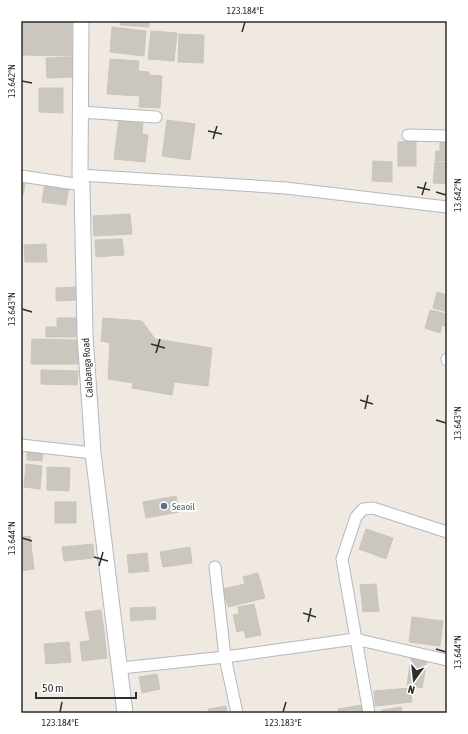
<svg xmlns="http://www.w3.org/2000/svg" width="468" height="734" font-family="'Asap Condensed',sans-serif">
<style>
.building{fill:#cbc7bf;stroke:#cbc5ba}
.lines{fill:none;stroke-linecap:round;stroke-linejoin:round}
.street-casing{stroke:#b4b7c1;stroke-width:13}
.secondary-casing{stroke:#b4b7c1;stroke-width:17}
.street{stroke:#fff;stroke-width:11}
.secondary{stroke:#fff;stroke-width:15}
.ticks{fill:none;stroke:#2e2e2e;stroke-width:1.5}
.service-dot{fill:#5c6f8a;stroke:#fff;stroke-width:1.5}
.labels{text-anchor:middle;stroke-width:4;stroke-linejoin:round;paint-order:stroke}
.street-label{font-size:10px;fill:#2e2e2e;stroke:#fff}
.service-label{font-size:10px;fill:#4e5e75;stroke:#fff;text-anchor:start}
.neatline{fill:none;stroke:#2e2e2e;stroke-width:1.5}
.ticks-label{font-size:10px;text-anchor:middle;fill:#2e2e2e}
</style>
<rect width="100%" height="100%" fill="#efe9e1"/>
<g class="building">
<polygon points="21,21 72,21 72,56 21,55"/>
<polygon points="121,21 149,21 149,27 120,25"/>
<polygon points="112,27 146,31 144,56 110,52"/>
<polygon points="151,31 177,33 174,61 148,59"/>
<polygon points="179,34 204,35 203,63 178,62"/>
<polygon points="74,57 74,77 47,78 46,58"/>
<polygon points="110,59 139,61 138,71 149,72 149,75 162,76 160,108 139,107 140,96 107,94"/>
<polygon points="39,88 63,88 63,113 39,112"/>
<polygon points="119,118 143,120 142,134 148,135 145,162 114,159"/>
<polygon points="167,120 195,124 190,160 162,156"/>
<polygon points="440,140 447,140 447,161 435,161 436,151 440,151"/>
<polygon points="416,141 416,166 398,166 398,142"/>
<polygon points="373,161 392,162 392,182 372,181"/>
<polygon points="435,162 447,163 447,184 433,183"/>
<polygon points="21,178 26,179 23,195 21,195"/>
<polygon points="45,183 69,186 66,205 42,202"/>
<polygon points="130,214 132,234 94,236 93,216"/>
<polygon points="122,239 124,255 96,257 95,240"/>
<polygon points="46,244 47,262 25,262 24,245"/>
<polygon points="76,287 77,300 56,301 56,288"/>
<polygon points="437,292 447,295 447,312 433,308"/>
<polygon points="430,310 447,314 447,327 442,325 440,333 425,328"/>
<polygon points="57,318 78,318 78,337 46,337 46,327 57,327"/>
<polygon points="103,318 142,321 155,339 212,348 208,386 174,382 172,395 132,388 133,383 108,379 110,343 101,341"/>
<polygon points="32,339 78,340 78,364 31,364"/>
<polygon points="41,370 78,371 77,385 41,384"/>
<polygon points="27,451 43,452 42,461 27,460"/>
<polygon points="26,464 42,466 40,489 24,487"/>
<polygon points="47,467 70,468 69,491 47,490"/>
<polygon points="176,496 179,512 146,518 143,502"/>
<rect x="55" y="502" width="21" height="21"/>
<polygon points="366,529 393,538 386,559 359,549"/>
<polygon points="30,536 34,569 21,571 21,537"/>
<polygon points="93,544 94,558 64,561 62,547"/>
<polygon points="190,547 192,563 163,567 160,552"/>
<polygon points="147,553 149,571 129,573 127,555"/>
<polygon points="258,573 265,598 228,607 223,589 245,584 243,577"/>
<polygon points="376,584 379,611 363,612 360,585"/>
<polygon points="254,604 261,635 246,638 244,630 237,632 233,615 239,614 238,607"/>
<polygon points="155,607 156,619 131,621 130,608"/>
<polygon points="101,610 105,638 90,640 85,612"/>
<polygon points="412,617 443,621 440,646 409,642"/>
<polygon points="105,639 107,658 82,661 80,642"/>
<polygon points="69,642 71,662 46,664 44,644"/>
<polygon points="411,658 427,661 422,688 407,685"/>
<polygon points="157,674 160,689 142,693 139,677"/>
<polygon points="410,688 412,702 375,706 374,691"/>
<polygon points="362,705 364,713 338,713 338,709"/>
<polygon points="226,706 227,713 209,713 208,709"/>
<polygon points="401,707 402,713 382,713 382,710"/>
</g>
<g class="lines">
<defs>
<g id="street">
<polyline points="80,112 156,117"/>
<polyline points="408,135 447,136"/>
<polyline points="80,175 286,188 447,207"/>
<polyline points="21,176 82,185"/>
<polyline points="447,360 447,359"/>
<polyline points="21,445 93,453"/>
<polyline points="215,567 225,657 237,713"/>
<polyline points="121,668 225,657 355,639 447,660"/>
<polyline points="369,713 342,559 356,517 363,509 373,508 447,532"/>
</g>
<polyline id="secondary" points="81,21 80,175 82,185 85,335 93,453 125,713"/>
</defs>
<use href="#street" class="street-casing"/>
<use href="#secondary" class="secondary-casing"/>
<use href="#street" class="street"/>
<use href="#secondary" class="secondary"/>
</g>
<path class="ticks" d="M 242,32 L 245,22M 22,81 L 32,83M 208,131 L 222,134M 213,139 L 217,126M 417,187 L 430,190M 436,192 L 446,195M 422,195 L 426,182M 22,309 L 32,312M 151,344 L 165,348M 156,353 L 160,339M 360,400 L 373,404M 365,409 L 368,395M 436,420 L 446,423M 22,538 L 32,541M 94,557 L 108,561M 99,566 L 103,552M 303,613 L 316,617M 308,622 L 311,608M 436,649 L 446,652M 60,712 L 62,702M 283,712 L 286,702"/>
<circle class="service-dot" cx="164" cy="506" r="4"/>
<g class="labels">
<g class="street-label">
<text transform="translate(87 368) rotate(-94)" y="4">Calabanga Road</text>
</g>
<g class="service-label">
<text x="172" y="510">Seaoil</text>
</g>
</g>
<rect width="468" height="734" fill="none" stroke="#ffffff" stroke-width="44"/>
<g transform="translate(414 680) rotate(195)" stroke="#ffffff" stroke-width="3" paint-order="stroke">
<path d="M0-3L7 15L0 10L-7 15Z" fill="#2e2e2e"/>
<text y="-6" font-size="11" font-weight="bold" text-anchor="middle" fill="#2e2e2e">N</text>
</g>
<path d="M36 692v6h100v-6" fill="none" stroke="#2e2e2e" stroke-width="2"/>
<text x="42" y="692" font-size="12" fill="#2e2e2e" stroke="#ffffff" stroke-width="3" paint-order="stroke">50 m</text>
<rect x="22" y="22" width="424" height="690" class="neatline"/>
<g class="ticks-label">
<text x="245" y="14">123.184°E</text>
<text transform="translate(11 81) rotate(-90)" y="4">13.642°N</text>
<text transform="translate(457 195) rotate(-90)" y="4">13.642°N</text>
<text transform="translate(11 309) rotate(-90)" y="4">13.643°N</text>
<text transform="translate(457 423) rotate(-90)" y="4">13.643°N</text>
<text transform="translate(11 538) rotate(-90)" y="4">13.644°N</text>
<text transform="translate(457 652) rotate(-90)" y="4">13.644°N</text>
<text x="60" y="726">123.184°E</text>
<text x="283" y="726">123.183°E</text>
</g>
</svg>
